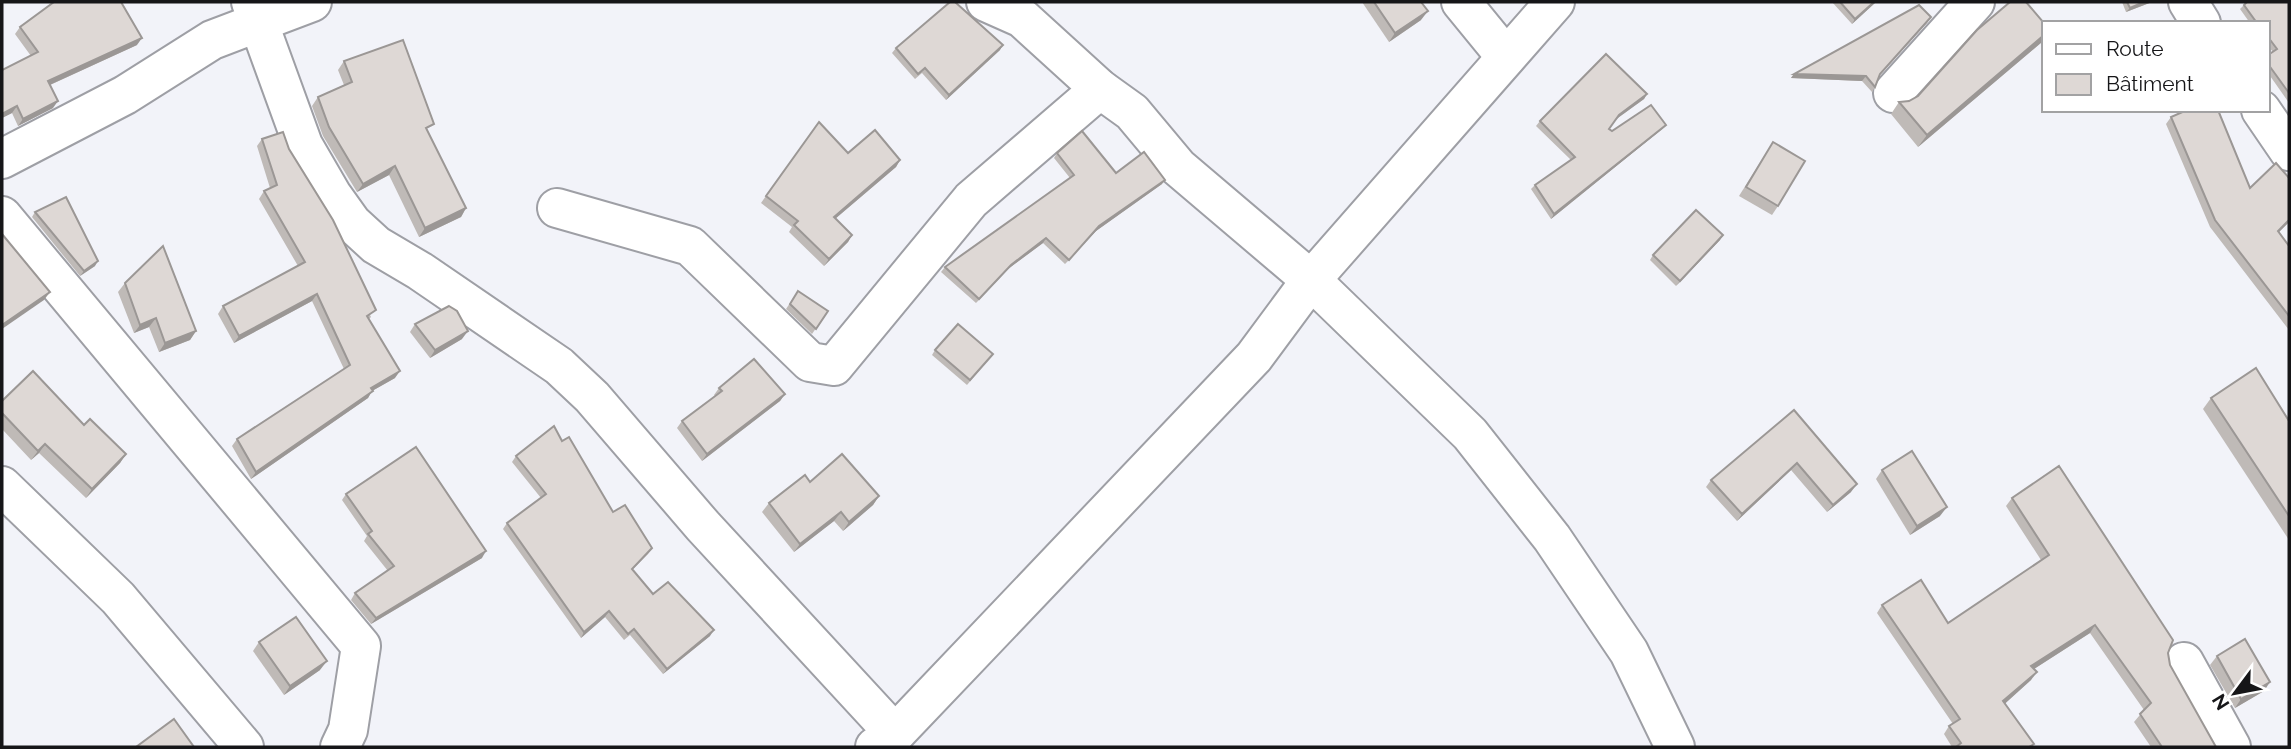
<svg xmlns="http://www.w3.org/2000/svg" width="2291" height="749" font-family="Raleway,sans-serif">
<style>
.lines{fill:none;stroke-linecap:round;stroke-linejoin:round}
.street-casing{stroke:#9e9fa5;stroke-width:42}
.street{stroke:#fff;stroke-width:38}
.wall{fill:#bfbab7}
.shaded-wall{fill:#9b9795}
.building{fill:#ded8d5;stroke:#9b9795;stroke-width:2}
</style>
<rect width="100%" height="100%" fill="#f2f3f9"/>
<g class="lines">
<defs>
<g id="street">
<polyline points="251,2 303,145 332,195 352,223 376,245 420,271 559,366 592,397 703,526 895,734"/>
<polyline points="986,2 1022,18 1100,89 1132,112 1178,167 1311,280 1470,434 1552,538 1629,652 1675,747"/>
<polyline points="1461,2 1506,57"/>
<polyline points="2188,2 2201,23"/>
<polyline points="1893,93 1975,2"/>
<polyline points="2261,110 2289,151"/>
<polyline points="2,159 125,95 212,40 312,2"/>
<polyline points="557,208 690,246 810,362 834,366 971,200 1100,89"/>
<polyline points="2,216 361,646 348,730 340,747"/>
<polyline points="2,486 118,598 244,747"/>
<polyline points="2184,662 2231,747"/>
<polyline points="875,747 895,734 1254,357 1311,280 1555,2"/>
</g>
</defs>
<use href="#street" class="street-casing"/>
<use href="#street" class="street"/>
</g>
<g class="wall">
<polygon points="1362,2 1421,2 1421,20 1389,42"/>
<polygon points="1832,2 1876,2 1852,24"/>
<polygon points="2122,2 2152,2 2126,12"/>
<polygon points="2289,2 2289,103 2268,73 2268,55 2273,52 2268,46 2268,23 2250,23 2240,9 2244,5"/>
<polygon points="1928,22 1879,75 1875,87 1872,92 1862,81 1791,78 1794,74"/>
<polygon points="20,27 137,45 50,85 53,108 18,126 12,113 2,118 2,70 31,56 15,34"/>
<polygon points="2042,42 1918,147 1891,114 1899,102 1909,101"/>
<polygon points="896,48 1000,50 946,100 922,73 915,79 892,53"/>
<polygon points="344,61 428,132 466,208 461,217 419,237 389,175 357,192 323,136 312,106 318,97 344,85 338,70"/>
<polygon points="1647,94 1644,99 1615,120 1609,129 1612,131 1666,125 1662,129 1551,219 1531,189 1535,185 1571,160 1536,126 1540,121"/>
<polygon points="2171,117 2250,188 2289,178 2289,222 2279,232 2289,246 2289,330 2210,227 2166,124"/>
<polygon points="819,122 848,153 900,160 896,167 835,219 852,235 848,242 824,266 789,232 792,227 761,203"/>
<polygon points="262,139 289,149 371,317 369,319 395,378 372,391 368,398 251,479 232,446 237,439 344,369 312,301 234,343 218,314 223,306 298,266 259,199 264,191 270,188 257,146"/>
<polygon points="1773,142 1778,206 1772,215 1739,196"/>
<polygon points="1057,153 1116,173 1162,184 1096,231 1065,264 1043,243 1008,269 976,303 941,272 945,267 1070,178 1054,158"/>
<polygon points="35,212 95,266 80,276 32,217"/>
<polygon points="1720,240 1676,286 1650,260 1653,255"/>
<polygon points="125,283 196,331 190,340 159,352 149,327 134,333 118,292"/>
<polygon points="798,291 828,311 812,334 786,309"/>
<polygon points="415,324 462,339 430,358 410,332"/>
<polygon points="935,350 993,354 967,385 932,355"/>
<polygon points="719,388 785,394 780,401 702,461 677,428 682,421 715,396 714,395"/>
<polygon points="2211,398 2289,421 2289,540 2203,409"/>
<polygon points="2,401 84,425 126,454 120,463 86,498 39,453 31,460 2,429"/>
<polygon points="1794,410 1851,492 1827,512 1791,470 1737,521 1706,487 1711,480"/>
<polygon points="562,441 613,512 652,548 648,554 632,570 653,594 710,636 663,674 630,635 624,640 605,617 581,638 503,529 507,523 541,498 512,462 516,456"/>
<polygon points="1882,470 1940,516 1910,535 1876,479"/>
<polygon points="810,482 879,496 873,505 843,531 834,521 794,552 762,512 769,503"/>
<polygon points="346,494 482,558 371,624 351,600 355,593 388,571 364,541 367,536 342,500"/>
<polygon points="2012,498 2168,653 2170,665 2216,747 2151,747 2134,722 2144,710 2090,633 2034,669 2031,680 2005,703 2034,744 2032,747 1952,747 1944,734 1949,726 1953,724 1877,613 1882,605 1948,623 2041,560 2006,506"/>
<polygon points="259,642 320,670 284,695 253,651"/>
<polygon points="2217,656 2264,691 2235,708 2210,665"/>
</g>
<g class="shaded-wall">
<polygon points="1874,2 1876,2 1852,24 1855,19"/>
<polygon points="2144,2 2152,2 2126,12 2130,8"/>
<polygon points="1428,11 1421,20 1389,42 1395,33"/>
<polygon points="2044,35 2044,39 2042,42 1918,147 1927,135"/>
<polygon points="142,38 137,45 43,88 48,81"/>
<polygon points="1003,45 1000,50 946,100 949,95"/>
<polygon points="1794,74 1866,76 1862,81 1791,78"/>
<polygon points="1647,94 1644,99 1615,120 1619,115"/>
<polygon points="58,101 53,108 18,126 23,119"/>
<polygon points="17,106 12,113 2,118 2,114"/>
<polygon points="1666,125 1662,129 1551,219 1554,214"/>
<polygon points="900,160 896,167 829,224 834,217"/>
<polygon points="395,166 389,175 357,192 363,184"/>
<polygon points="1165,180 1162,184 1096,231 1065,264 1099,226"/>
<polygon points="466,208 461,217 419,237 425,228"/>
<polygon points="2289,220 2289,222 2273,238 2278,231"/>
<polygon points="852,235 848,242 824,266 829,259"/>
<polygon points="1723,235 1720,240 1676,286 1680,281"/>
<polygon points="1046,238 1043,243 1008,269 976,303 1011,265"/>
<polygon points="98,261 95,266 80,276 84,271"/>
<polygon points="50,292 44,300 2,329 2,325"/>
<polygon points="317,294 312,301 234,343 239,336"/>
<polygon points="156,318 149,327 134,333 140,325"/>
<polygon points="196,331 190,340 159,352 165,343"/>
<polygon points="468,331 462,339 430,358 435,350"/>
<polygon points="400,371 395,378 372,391 368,398 251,479 256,472 371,388"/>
<polygon points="785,394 780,401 702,461 707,454"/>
<polygon points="45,444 39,453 31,460 38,451"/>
<polygon points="126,454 120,463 86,498 92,489"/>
<polygon points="1797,463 1791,470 1737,521 1742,514"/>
<polygon points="1857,484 1851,492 1827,512 1833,505"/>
<polygon points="879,496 873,505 843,531 849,522"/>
<polygon points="1947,507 1940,516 1910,535 1917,526"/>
<polygon points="841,512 834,521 794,552 800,544"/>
<polygon points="486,551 482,558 371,624 376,618"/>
<polygon points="609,611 605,617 581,638 584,632"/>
<polygon points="2095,625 2090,633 2026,674 2031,666"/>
<polygon points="714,630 710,636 663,674 667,669"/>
<polygon points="327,661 320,670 284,695 290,686"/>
<polygon points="2037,672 2031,680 1998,710 2003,701"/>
<polygon points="2270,682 2264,691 2235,708 2241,699"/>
</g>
<g class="building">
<polygon points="54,2 121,2 142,38 48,81 58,101 23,119 17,106 2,114 2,70 38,52 20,27"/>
<polygon points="950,2 955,2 1003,45 949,95 925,68 918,74 896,48"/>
<polygon points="1374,2 1421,2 1428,11 1395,33"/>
<polygon points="1840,2 1874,2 1855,19"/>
<polygon points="2010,2 2026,2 2044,23 2044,35 1927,135 1899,102 1909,101 1918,96 1977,30"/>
<polygon points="2127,2 2144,2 2130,8"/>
<polygon points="2247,2 2289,2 2289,93 2268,64 2268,55 2277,49 2268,37 2268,23 2257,23 2244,5"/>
<polygon points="1919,5 1931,17 1880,74 1875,87 1866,76 1794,74"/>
<polygon points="403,40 434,124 426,128 466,208 425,228 395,166 363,184 329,127 318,97 352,82 344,61"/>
<polygon points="1606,54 1647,94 1619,115 1609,129 1612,131 1651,105 1666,125 1554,214 1535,185 1575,157 1540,121"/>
<polygon points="2187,110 2218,110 2250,188 2276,163 2289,178 2289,220 2278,231 2289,246 2289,316 2215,220 2171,117"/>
<polygon points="819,122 848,153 875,130 900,160 834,217 852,235 829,259 794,225 798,221 766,196"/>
<polygon points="1082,131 1116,173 1144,152 1165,180 1099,226 1069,260 1046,238 1011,265 979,299 945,267 1074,175 1057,153"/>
<polygon points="283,132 289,149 333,220 376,310 367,316 400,371 371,388 373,391 256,472 237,439 350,365 317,294 239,336 223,306 305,262 264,191 277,185 262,139"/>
<polygon points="1773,142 1805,161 1778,206 1746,187"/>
<polygon points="66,197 98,261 84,271 35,212"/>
<polygon points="1696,210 1723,235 1680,281 1653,255"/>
<polygon points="2,234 50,292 2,325"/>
<polygon points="163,246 196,331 165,343 156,318 140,325 125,283"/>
<polygon points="798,291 828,311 816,329 790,304"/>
<polygon points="449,306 457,311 468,331 435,350 415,324"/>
<polygon points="958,324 993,354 970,380 935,350"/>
<polygon points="754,359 785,394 707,454 682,421 722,391 719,388"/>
<polygon points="2256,368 2289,421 2289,516 2211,398"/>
<polygon points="33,371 84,425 90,419 126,454 92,489 45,444 38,451 2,413 2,401"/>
<polygon points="1794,410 1857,484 1833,505 1797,463 1742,514 1711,480"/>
<polygon points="554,426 562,441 569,437 613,512 625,505 652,548 632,569 653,594 668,582 714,630 667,669 634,629 628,634 609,611 584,632 507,523 546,494 516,456"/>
<polygon points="416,447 486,551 376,618 355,593 394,566 368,534 372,531 346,494"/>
<polygon points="1912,451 1947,507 1917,526 1882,470"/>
<polygon points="842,454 879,496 849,522 841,512 800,544 769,503 805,475 810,482"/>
<polygon points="2059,466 2173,640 2168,653 2170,665 2216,747 2162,747 2140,714 2151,703 2095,625 2031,666 2037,672 2003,701 2034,744 2029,747 1956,747 1961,743 1949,726 1960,719 1882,605 1921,580 1948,623 2049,555 2012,498"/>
<polygon points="296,617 327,661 290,686 259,642"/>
<polygon points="2245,639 2270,682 2241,699 2217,656"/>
<polygon points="174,719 194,747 136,747"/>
</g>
<rect width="2291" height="749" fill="none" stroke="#161618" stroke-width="7"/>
<rect x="2042" y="21" width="228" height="91" fill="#ffffff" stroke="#a2a2a3" stroke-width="2"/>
<rect x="2056" y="44" width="35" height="10" fill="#ffffff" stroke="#a2a2a3" stroke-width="2"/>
<text x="2106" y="56" font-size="21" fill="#161618">Route</text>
<rect x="2056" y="74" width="35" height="21" fill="#ded8d5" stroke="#a2a2a3" stroke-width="2"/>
<text x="2106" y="91" font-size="21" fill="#161618">Bâtiment</text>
<g transform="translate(2235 693) rotate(238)" stroke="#ffffff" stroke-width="5" paint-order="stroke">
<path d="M0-5L12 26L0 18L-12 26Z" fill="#161618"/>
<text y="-10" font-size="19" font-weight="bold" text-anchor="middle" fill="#161618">N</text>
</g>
</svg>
